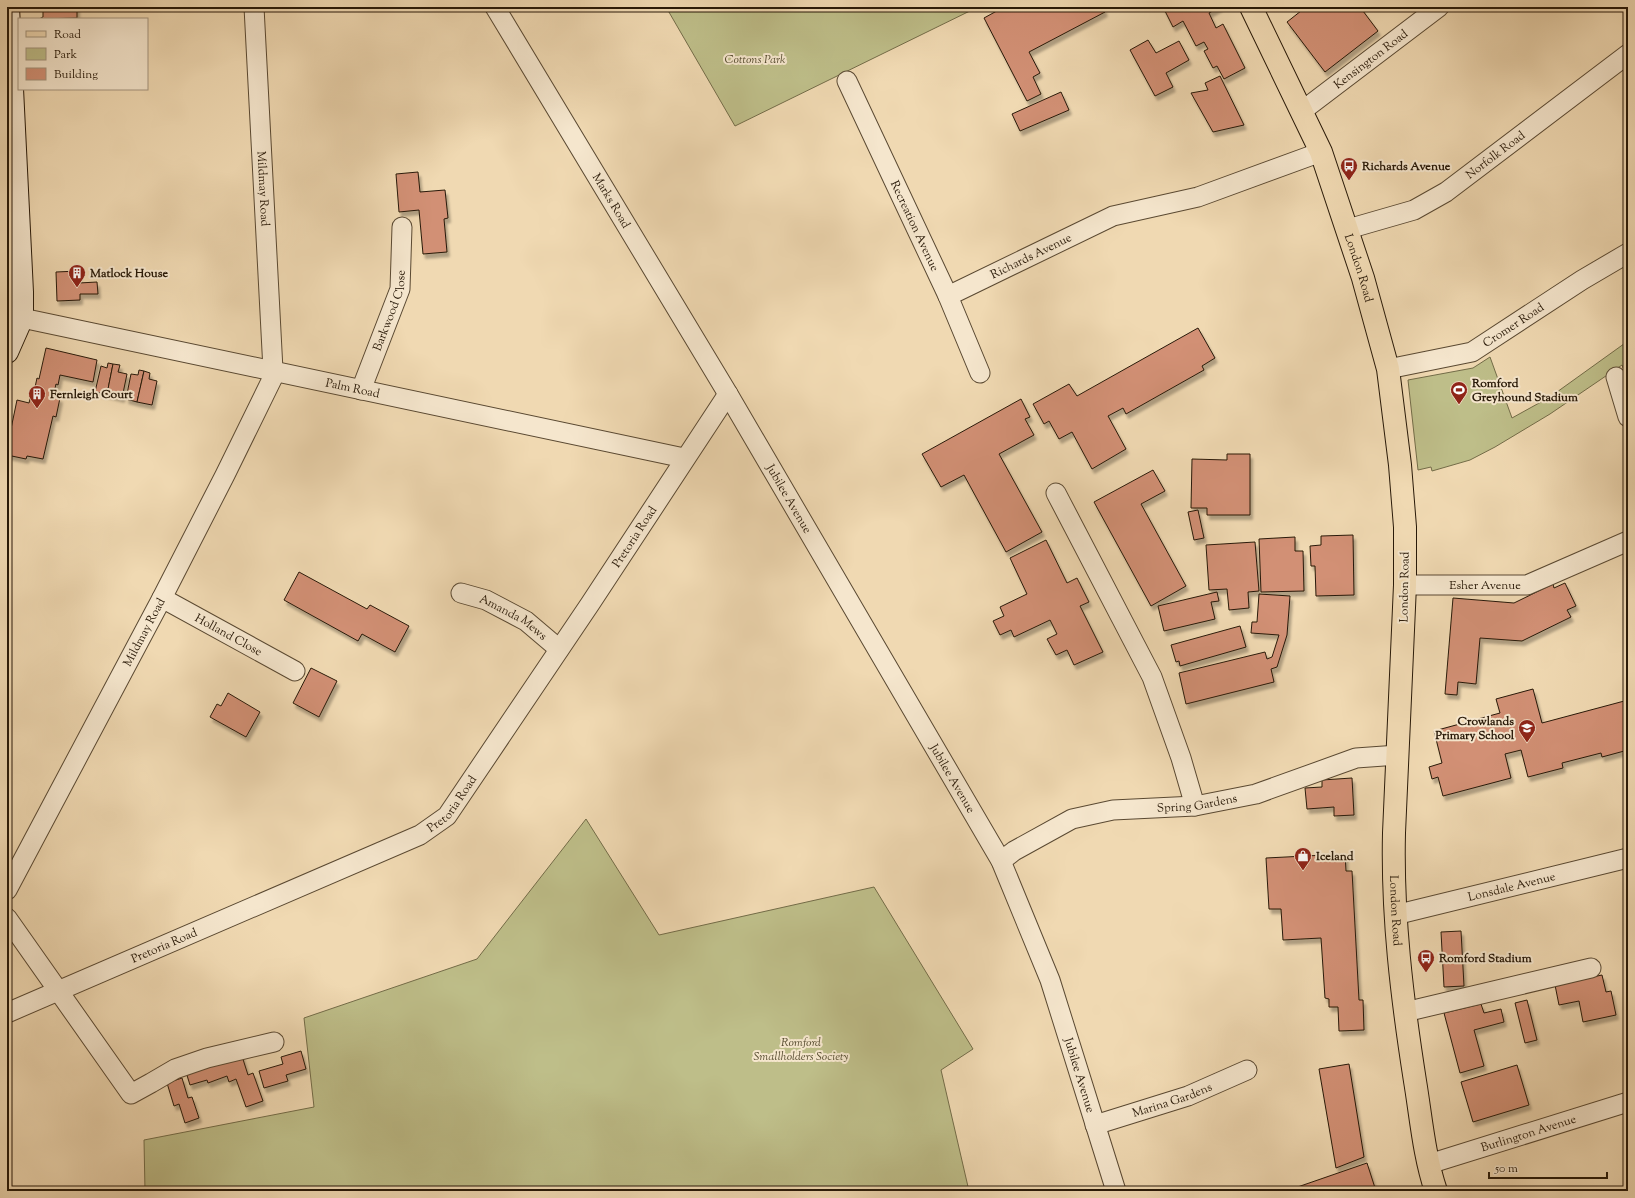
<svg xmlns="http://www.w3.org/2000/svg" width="1635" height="1198" font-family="'Sorts Mill Goudy',serif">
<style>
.green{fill:#bebe89;stroke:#736c48}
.building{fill:#d29075;stroke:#281908;filter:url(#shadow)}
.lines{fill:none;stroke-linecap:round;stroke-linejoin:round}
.street-casing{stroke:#5a4932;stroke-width:21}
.secondary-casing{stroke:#281908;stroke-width:24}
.primary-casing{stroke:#281908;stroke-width:24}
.street{stroke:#f5e6cd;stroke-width:19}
.secondary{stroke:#f5e6cd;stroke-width:22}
.primary{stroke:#f0d9b2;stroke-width:22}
.labels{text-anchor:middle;stroke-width:4;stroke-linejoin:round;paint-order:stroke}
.park-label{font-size:12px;font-style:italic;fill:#554b2f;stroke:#f5e6cd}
.street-label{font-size:12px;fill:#281908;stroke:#f5e6cd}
.poi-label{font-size:12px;font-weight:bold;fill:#281908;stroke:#f5e6cd;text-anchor:start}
</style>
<defs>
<filter id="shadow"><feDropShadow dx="2.5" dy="4.5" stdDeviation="1" flood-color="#0004"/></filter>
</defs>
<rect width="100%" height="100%" fill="#f0d9b2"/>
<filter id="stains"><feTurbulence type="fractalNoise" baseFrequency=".005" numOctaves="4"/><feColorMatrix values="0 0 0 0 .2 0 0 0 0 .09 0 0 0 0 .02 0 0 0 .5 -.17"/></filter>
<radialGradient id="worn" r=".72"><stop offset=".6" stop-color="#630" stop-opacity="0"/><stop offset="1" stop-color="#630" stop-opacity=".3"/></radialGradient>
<g class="green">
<polygon points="666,7 978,7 735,126"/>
<polygon points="1628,341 1628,365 1623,368 1622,365 1550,414 1495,447 1470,460 1432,471 1431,467 1418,470 1408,380 1473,368 1490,357 1512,418 1550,397"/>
<polygon points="586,819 659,935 874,887 973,1049 941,1070 969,1191 145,1191 144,1140 314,1107 304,1018 477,959"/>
</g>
<g class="building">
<polygon points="61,7 77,7 77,18 39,19 43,17 43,10 61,9"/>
<polygon points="1004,7 1103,7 1105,12 1029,52 1040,73 1033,77 1041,94 1027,101 984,18"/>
<polygon points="1163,7 1220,7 1209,13 1216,28 1223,24 1245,68 1224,79 1217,66 1213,68 1204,51 1208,49 1204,42 1196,46 1183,21 1173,27"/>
<polygon points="1306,7 1360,7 1378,31 1325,72 1287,22"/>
<polygon points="1148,40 1156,53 1179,41 1189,60 1166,73 1173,87 1155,96 1130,50"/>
<polygon points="1220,76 1244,125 1213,132 1191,93 1208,90 1205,83"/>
<polygon points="1061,92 1069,110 1020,131 1012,114"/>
<polygon points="418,172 420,192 445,190 448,218 444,219 447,252 423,254 419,210 399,212 396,174"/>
<polygon points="78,271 79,283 97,282 98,294 80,294 80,300 57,301 56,272"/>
<polygon points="1198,328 1215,358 1202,366 1204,370 1126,414 1123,408 1108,416 1126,449 1092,469 1072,432 1059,439 1049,421 1044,424 1033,404 1069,384 1077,396"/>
<polygon points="46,348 97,360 93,382 60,375 58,385 56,384 53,397 60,398 56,417 53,416 43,459 27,456 26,459 7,455 7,448 17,400 29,403 32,391 34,392 37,378 39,379"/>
<polygon points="108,363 113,364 107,394 95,392 101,366 107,368"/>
<polygon points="113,364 120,365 118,372 127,374 122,398 107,394"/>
<polygon points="139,370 144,371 137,402 126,399 131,374 138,375"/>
<polygon points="144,371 150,373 149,379 157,381 152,405 137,402"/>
<polygon points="1021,399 1030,417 1025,419 1034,435 999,454 1042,532 1006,552 964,475 941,487 922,454"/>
<polygon points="1227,454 1250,454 1250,515 1207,515 1207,508 1191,508 1192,459 1227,460"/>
<polygon points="1153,470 1165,491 1141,504 1186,586 1151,606 1094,502"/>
<polygon points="1198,510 1204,538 1194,540 1188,512"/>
<polygon points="1353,535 1354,595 1316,596 1315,566 1311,566 1310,546 1321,545 1321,536"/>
<polygon points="1295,537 1295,551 1303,551 1304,591 1261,592 1259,539"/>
<polygon points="1046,540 1067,583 1077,578 1089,602 1080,606 1103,652 1074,665 1067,650 1056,655 1047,639 1057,634 1050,620 1014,637 1011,630 1000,635 993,621 1004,616 1000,607 1027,594 1010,558"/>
<polygon points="1255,542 1259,591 1248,592 1249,608 1229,610 1227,589 1209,590 1206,545"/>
<polygon points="299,572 367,609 370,605 409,626 395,652 362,634 358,641 284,600"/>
<polygon points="1565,583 1576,606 1567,610 1571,617 1522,641 1480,638 1476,684 1458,682 1457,695 1445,694 1453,598 1514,603 1553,584 1554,588"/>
<polygon points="1217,592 1219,601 1211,602 1215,619 1164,631 1158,606"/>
<polygon points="1259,594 1290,596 1287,635 1277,667 1271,669 1274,682 1186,704 1179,673 1265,652 1267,659 1272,657 1279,635 1251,633 1252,622 1257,622"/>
<polygon points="1240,626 1246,647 1180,666 1179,661 1176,662 1171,645"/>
<polygon points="311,668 337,681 319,717 293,703"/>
<polygon points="1533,689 1542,723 1628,700 1628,750 1602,757 1601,753 1562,763 1563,768 1528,777 1521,750 1505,754 1511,778 1443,796 1438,777 1432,779 1429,767 1442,763 1434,731 1500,713 1496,699"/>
<polygon points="228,693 260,712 246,737 210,717 217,704 221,706"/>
<polygon points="1352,778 1354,815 1334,816 1334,807 1307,809 1305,788 1322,787 1322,780"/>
<polygon points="1345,854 1346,871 1352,871 1359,1000 1363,1000 1364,1030 1339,1031 1338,1007 1329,1007 1329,999 1325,998 1321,938 1283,940 1281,909 1269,909 1266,858"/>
<polygon points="1461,931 1464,986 1444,987 1441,932"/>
<polygon points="1602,975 1606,992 1611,991 1616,1015 1583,1022 1579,1001 1559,1005 1555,985"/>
<polygon points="1527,1000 1537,1040 1525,1043 1515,1003"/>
<polygon points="1481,1004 1484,1013 1501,1009 1504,1022 1474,1030 1484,1066 1460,1073 1444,1013"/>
<polygon points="301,1051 306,1069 286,1075 288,1081 264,1088 259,1071 283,1064 281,1057"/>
<polygon points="241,1053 248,1075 253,1073 263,1101 246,1107 236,1079 229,1082 227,1076 208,1083 207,1080 190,1085 186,1072"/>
<polygon points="1349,1064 1364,1157 1336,1168 1319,1069"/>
<polygon points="1517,1065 1529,1105 1473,1122 1461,1082"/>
<polygon points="182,1078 188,1098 192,1097 199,1118 185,1123 179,1104 174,1106 167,1083"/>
<polygon points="1367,1163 1376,1191 1286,1191"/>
</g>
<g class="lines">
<defs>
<g id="street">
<path id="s1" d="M 254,7 L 273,370"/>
<path id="s2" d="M 495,7 L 728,394 L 1001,861 L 1050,980 L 1116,1191"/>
<path id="s3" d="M 847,81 L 948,296 L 980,373"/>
<path id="s4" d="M 1302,111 L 1439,7"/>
<path id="s5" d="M 1348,229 L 1414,210 L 1446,192 L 1628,54"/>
<path id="s6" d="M 948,296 L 1113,216 L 1198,197 L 1321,152"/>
<path id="s7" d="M 22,318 L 684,458"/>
<path id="s8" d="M 1388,369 L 1472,352 L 1582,280 L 1628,253"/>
<polyline points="1616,377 1628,417"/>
<path id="s9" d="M 361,390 L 400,289 L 402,227"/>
<polyline points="1056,493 1152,677 1181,758 1195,806"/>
<path id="s10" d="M 1405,585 L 1527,585 L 1628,541"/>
<path id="s11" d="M 461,593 L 486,600 L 526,621 L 559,649"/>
<path id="s12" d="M 162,598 L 295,671"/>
<path id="s13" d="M 1001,861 L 1014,851 L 1072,819 L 1113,810 L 1195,806 L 1256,794 L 1356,758 L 1398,755"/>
<path id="s14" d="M 7,890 L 162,598 L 225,475 L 276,371"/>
<path id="s15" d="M 1395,915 L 1628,858"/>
<polyline points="7,918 131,1094 151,1083 175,1069 207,1058 274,1042"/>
<polyline points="1405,1012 1591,968"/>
<path id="s16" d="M 7,1013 L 420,835 L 447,816 L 590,604 L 728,394"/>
<path id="s17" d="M 1095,1125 L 1188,1096 L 1247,1070"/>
<path id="s18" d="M 1429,1164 L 1628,1102"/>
</g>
<polyline id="secondary" points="7,352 22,318 22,292 8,7"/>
<g id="primary">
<path id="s19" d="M 1251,7 L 1321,152 L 1363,278 L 1388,369 L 1400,465 L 1405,527 L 1405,585 L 1394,833 C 1392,916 1402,998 1415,1081 C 1421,1117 1424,1156 1436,1191"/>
</g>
</defs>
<use href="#street" class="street-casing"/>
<use href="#secondary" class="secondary-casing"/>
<use href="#primary" class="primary-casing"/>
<use href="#street" class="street"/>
<use href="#secondary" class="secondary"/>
<use href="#primary" class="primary"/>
</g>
<defs>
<symbol id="bus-pin" viewBox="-11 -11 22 30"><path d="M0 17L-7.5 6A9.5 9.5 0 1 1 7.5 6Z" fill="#8f2418" stroke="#f5e6cd"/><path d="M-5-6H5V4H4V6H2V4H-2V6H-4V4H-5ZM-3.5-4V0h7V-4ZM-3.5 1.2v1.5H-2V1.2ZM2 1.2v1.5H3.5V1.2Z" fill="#fff"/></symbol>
<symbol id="building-pin" viewBox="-11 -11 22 30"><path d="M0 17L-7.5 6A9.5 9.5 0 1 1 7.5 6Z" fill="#8f2418" stroke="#f5e6cd"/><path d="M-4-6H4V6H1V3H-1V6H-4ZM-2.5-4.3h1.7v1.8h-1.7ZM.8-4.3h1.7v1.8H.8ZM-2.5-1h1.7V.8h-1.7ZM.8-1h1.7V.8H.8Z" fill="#fff"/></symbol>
<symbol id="stadium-pin" viewBox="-11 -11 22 30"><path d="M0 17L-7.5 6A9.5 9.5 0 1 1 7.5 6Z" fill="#8f2418" stroke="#f5e6cd"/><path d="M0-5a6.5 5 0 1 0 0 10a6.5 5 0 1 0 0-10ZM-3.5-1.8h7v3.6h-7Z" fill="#fff"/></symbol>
<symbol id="school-pin" viewBox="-11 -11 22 30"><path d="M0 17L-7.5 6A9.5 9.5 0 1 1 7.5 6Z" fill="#8f2418" stroke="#f5e6cd"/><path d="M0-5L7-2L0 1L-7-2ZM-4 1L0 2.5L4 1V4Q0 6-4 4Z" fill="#fff"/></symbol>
<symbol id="shop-pin" viewBox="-11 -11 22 30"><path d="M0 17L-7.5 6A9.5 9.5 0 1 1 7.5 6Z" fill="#8f2418" stroke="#f5e6cd"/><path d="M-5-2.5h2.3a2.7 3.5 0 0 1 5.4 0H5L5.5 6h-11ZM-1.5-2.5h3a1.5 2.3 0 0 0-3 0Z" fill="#fff"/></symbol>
</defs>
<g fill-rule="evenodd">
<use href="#bus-pin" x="1339" y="156" width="20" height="27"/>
<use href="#building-pin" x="67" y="263" width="20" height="27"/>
<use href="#stadium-pin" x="1449" y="380" width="20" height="27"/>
<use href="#building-pin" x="27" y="384" width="20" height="27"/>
<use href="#school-pin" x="1517" y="718" width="20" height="27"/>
<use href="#shop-pin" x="1293" y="846" width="20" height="27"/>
<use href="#bus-pin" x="1416" y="948" width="20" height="27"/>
</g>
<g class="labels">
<g class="park-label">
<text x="755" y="63">Cottons Park</text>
<text x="801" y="1046">Romford<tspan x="801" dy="14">Smallholders Society</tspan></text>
</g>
<g class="street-label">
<text dy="4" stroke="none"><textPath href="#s4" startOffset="86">Kensington Road</textPath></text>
<text dy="4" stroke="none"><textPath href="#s5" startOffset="167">Norfolk Road</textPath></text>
<text dy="4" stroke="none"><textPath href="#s1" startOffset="182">Mildmay Road</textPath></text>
<text dy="4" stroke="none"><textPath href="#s2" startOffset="226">Marks Road</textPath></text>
<text dy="4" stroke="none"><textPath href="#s3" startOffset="160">Recreation Avenue</textPath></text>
<text dy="4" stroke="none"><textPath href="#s6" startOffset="92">Richards Avenue</textPath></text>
<text dy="4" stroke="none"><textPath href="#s19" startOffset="283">London Road</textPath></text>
<text dy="4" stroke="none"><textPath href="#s9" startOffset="85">Barkwood Close</textPath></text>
<text dy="4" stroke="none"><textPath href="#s8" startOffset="135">Cromer Road</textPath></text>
<text dy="4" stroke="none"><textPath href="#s7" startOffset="338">Palm Road</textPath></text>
<text dy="4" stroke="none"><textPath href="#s2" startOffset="573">Jubilee Avenue</textPath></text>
<text dy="4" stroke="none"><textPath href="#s16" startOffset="819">Pretoria Road</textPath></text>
<text dy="4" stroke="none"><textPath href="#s10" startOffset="80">Esher Avenue</textPath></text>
<text transform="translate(1404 587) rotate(-89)" y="4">London Road</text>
<text dy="4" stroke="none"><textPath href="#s11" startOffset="58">Amanda Mews</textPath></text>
<text dy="4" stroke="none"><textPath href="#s14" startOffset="292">Mildmay Road</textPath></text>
<text dy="4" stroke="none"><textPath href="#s12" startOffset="76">Holland Close</textPath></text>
<text dy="4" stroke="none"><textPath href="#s2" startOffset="897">Jubilee Avenue</textPath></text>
<text dy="4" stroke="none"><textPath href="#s16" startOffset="495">Pretoria Road</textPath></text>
<text dy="4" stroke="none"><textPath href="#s13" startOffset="209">Spring Gardens</textPath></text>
<text dy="4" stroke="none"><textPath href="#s15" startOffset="120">Lonsdale Avenue</textPath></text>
<text dy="4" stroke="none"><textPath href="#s19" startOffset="931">London Road</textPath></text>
<text dy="4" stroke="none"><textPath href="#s16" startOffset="171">Pretoria Road</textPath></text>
<text dy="4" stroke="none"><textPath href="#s2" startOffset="1221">Jubilee Avenue</textPath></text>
<text dy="4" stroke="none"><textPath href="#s17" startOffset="81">Marina Gardens</textPath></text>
<text dy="4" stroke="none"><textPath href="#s18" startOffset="104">Burlington Avenue</textPath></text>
</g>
<g class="poi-label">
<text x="1362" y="170">Richards Avenue</text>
<text x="90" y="277">Matlock House</text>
<text x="1472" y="387">Romford<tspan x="1472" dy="14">Greyhound Stadium</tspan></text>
<text x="50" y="398">Fernleigh Court</text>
<text x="1514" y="725" text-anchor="end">Crowlands<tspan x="1514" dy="14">Primary School</tspan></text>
<text x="1316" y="860">Iceland</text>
<text x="1439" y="962">Romford Stadium</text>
</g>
</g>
<rect width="1635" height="1198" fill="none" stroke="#f0d9b2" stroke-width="24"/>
<rect x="8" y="8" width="1619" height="1182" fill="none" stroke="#281908" stroke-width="2"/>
<rect x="12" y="12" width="1611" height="1174" fill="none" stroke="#281908"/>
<rect x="18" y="18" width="130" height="72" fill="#f5e6cd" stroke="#a3947e"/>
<rect x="26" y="31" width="20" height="6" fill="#f0d9b2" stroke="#a3947e"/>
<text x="54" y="38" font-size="12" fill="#281908">Road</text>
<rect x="26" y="48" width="20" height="12" fill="#bebe89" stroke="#a3947e"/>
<text x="54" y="58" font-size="12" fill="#281908">Park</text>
<rect x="26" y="68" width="20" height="12" fill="#d29075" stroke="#a3947e"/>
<text x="54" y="78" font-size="12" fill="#281908">Building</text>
<path d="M1489 1172v6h118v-6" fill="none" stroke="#281908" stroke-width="2"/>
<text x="1495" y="1172" font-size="12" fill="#281908" stroke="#f5e6cd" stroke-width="3" paint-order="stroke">50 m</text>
<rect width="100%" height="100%" filter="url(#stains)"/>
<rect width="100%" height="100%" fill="url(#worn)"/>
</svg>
